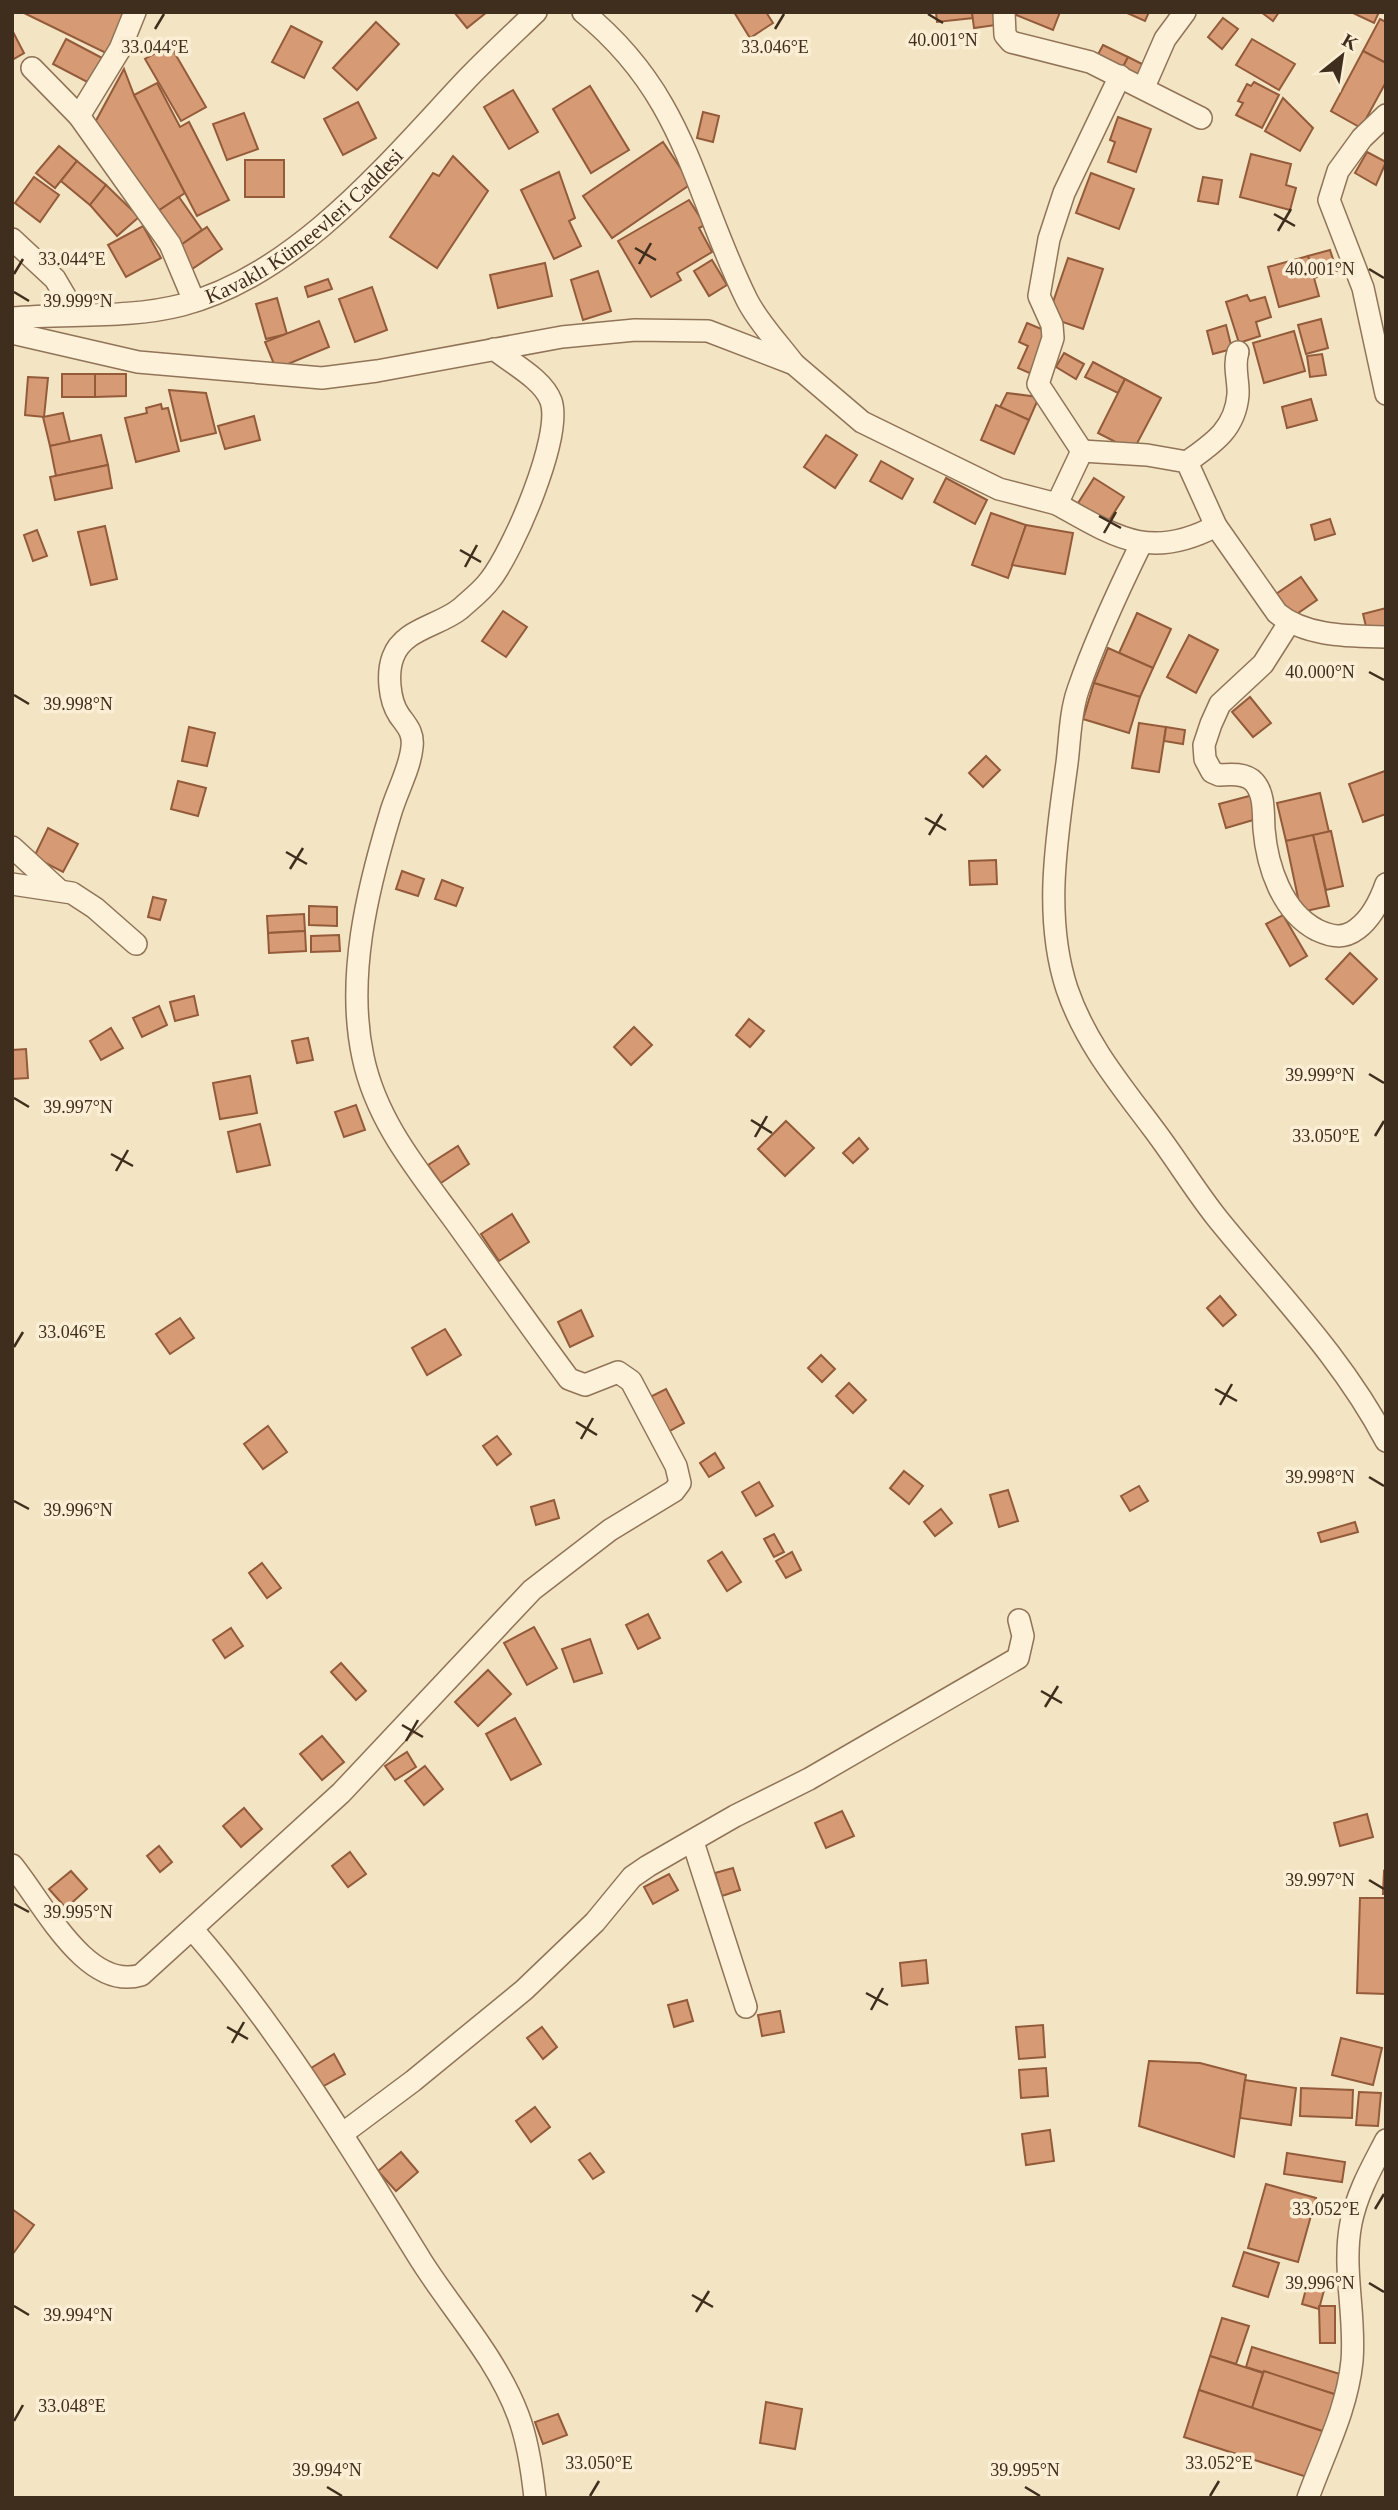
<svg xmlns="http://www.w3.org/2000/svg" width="1398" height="2510" font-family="'Times New Roman',serif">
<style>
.building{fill:#d69b75;stroke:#935b3a;stroke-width:2}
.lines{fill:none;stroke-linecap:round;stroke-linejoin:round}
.minor-casing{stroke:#917457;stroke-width:24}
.minor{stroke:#fdf1d9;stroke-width:21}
.ticks{fill:none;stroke:#3f2d1d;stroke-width:2.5}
.labels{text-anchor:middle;stroke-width:7;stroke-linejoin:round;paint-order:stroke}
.street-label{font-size:21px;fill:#3f2d1d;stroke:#faeed4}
.ticks-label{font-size:18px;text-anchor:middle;fill:#3f2d1d;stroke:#faeed4;stroke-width:7;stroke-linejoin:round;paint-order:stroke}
</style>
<rect width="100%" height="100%" fill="#f3e4c4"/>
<g class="building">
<polygon points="22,12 130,12 110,55"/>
<polygon points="454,12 487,12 467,28"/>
<polygon points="734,12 766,12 773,23 750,38"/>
<polygon points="936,12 972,12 973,18 937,22"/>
<polygon points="972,12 1001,12 1003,24 974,28"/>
<polygon points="1017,12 1060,12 1053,30 1016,15"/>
<polygon points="1125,12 1149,12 1145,21"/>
<polygon points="1261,12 1279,12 1273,21"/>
<polygon points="1351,12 1379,12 1374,23"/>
<polygon points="1223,18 1238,29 1222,49 1208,37"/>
<polygon points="1380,19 1386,22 1386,63 1363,51"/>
<polygon points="376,22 399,44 357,90 333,68"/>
<polygon points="291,26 322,42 304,78 272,62"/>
<polygon points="12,30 24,53 12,60"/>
<polygon points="66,39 104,59 91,84 53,64"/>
<polygon points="1252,39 1295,64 1279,90 1236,65"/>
<polygon points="170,45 206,107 181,121 145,59"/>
<polygon points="1103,45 1128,57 1121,71 1096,58"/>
<polygon points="1363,51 1386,63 1386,82 1361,128 1331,111"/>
<polygon points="1128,57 1148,67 1141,80 1121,71"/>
<polygon points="124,69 134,95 185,193 155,213 92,128"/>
<polygon points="1254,82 1279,95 1262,128 1236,115 1243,103 1238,101 1247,84 1251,86"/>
<polygon points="157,83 180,127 189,122 229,200 197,216 134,95"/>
<polygon points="590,86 629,150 591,173 553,109"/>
<polygon points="513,90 538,132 509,149 484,107"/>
<polygon points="1283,98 1313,128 1300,151 1265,131"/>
<polygon points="358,102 376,138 343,155 324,119"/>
<polygon points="703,112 719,116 713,142 697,138"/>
<polygon points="244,113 258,149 227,160 213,124"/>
<polygon points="1118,117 1151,129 1136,172 1108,162 1115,142 1110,140"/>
<polygon points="663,142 691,184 612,238 583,196"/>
<polygon points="59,146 77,161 55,188 36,173"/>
<polygon points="1367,152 1386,162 1376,185 1355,173"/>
<polygon points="1251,154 1291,164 1286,185 1296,188 1290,210 1240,197"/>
<polygon points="453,156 488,191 437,268 390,237 433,173 439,176"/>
<rect x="245" y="160" width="39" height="37"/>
<polygon points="77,161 106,185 90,205 61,181"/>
<polygon points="559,172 575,218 569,221 581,246 554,259 521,190"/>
<polygon points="1091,173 1134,189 1119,229 1076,213"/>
<polygon points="34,177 59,195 40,222 15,203"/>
<polygon points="1203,177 1222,180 1218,204 1198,201"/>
<polygon points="106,185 139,217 117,236 90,205"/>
<polygon points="179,197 202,230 178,247 155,213"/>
<polygon points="689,200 705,225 699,228 712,252 677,273 681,280 651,297 618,241"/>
<polygon points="143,226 161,258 126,277 108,245"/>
<polygon points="207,227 222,249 192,269 178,247"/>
<polygon points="1330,250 1337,271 1314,278 1308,256"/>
<polygon points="1308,256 1319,296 1279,307 1268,267"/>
<polygon points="1068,258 1103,269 1083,329 1048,317"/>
<polygon points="712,260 727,285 709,296 694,271"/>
<polygon points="545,263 552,296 498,308 490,275"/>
<polygon points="598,271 611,311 583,320 571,280"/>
<polygon points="328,279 332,289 308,297 305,287"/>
<polygon points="372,287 387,330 355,342 339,299"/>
<polygon points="1247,295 1250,301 1265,297 1271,317 1256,322 1260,336 1239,343 1226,302"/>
<polygon points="277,298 287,334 266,339 256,304"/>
<polygon points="1321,319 1328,348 1306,354 1298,325"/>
<polygon points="319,321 329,347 276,369 265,342"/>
<polygon points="1027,323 1051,333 1034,375 1018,368 1028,346 1019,342"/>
<polygon points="1226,325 1232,349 1213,354 1207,331"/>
<polygon points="1294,331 1305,371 1264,383 1253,343"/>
<polygon points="1064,353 1084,364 1076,379 1056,367"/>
<polygon points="1322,354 1326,375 1310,377 1307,356"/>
<polygon points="1093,362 1125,379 1118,393 1085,377"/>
<rect x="62" y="374" width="33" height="23"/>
<polygon points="95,374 126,374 126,396 95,397"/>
<polygon points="28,377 48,378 44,417 25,415"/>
<polygon points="1125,379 1161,398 1133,451 1098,433"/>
<polygon points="169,390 206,393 216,433 181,441"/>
<polygon points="1007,393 1039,397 1029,420 1000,407"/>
<polygon points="1311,399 1317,420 1287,428 1282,407"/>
<polygon points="161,404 162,409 168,408 179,451 136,462 125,418 147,413 146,408"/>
<polygon points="996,405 1029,420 1014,454 981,440"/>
<polygon points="63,413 70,442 50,446 43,417"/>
<polygon points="254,416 260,440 225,449 218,426"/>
<polygon points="101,435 108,465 56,476 50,446"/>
<polygon points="826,435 857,455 835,488 804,467"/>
<polygon points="881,461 913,479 902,499 870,481"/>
<polygon points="108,465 112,488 55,500 50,477"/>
<polygon points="946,478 987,500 975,524 934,502"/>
<polygon points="1094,478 1124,497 1103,530 1073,511"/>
<polygon points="991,513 1026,525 1008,578 972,565"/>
<polygon points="1330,519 1335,534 1315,540 1311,525"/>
<polygon points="1026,525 1073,533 1065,574 1012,565"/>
<polygon points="105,526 117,579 91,585 78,532"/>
<polygon points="37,530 47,556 33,561 24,535"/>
<polygon points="1301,577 1317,600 1288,620 1273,596"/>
<polygon points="1386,608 1386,640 1370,643 1363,614"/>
<polygon points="503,611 527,627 506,657 482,641"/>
<polygon points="1137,613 1171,629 1153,668 1119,653"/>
<polygon points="1189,635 1218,650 1196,693 1167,677"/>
<polygon points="1108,648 1153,668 1140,697 1094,683"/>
<polygon points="1094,683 1140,697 1129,733 1083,719"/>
<polygon points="1250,697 1271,723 1253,737 1232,712"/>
<polygon points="1139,723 1166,727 1159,772 1132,768"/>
<polygon points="189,727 215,733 207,766 182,761"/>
<polygon points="1166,727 1185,730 1183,744 1164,741"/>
<polygon points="986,756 1000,770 983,787 969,773"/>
<polygon points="1385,771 1386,814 1363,822 1349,784"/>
<polygon points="178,781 206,788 198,816 171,809"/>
<polygon points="1320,793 1329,832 1286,841 1277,803"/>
<polygon points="1253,795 1260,818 1226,828 1219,804"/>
<polygon points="48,828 78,844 63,872 34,857"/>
<polygon points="1331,831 1343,886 1326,890 1313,835"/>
<polygon points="1313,835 1329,906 1301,912 1286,841"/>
<polygon points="996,860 997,884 970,885 969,861"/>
<polygon points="402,871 424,879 418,896 396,889"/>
<polygon points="442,880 463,888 456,906 435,899"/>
<polygon points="153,897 166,900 160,920 148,917"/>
<polygon points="309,906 337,907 337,926 309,925"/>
<polygon points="304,914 305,931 268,933 267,916"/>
<polygon points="1283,915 1307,956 1290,966 1266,924"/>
<polygon points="305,931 306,951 269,953 268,933"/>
<polygon points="339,935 340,951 311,952 311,936"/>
<polygon points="1350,953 1377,979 1353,1004 1326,979"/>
<polygon points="194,996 198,1015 175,1021 170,1002"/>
<polygon points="159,1006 167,1025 142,1037 133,1018"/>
<polygon points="749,1019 764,1031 750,1047 736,1035"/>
<polygon points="634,1027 652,1045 631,1065 614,1047"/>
<polygon points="111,1028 123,1048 101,1060 90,1041"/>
<polygon points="308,1038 313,1060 297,1063 292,1041"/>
<polygon points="26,1049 28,1078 12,1079 12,1050"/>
<polygon points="250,1076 257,1113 220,1119 213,1083"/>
<polygon points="356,1105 365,1130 344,1137 335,1112"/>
<polygon points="786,1121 814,1148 785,1176 758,1149"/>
<polygon points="260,1124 270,1165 237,1172 228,1132"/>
<polygon points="859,1138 868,1149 853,1163 843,1153"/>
<polygon points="458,1146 469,1164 441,1183 428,1165"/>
<polygon points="512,1214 529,1242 499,1261 481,1234"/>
<polygon points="1220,1296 1236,1315 1223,1326 1207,1308"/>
<polygon points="581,1310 593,1336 570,1347 558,1322"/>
<polygon points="180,1318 194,1338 170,1354 156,1334"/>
<polygon points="445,1329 461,1355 427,1375 412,1348"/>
<polygon points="821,1355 835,1369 822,1382 808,1368"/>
<polygon points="849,1383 866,1400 853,1413 836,1396"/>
<polygon points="666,1389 684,1423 666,1433 648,1398"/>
<polygon points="268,1426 287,1452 263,1469 244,1444"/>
<polygon points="497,1436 511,1454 497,1465 483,1446"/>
<polygon points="715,1453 724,1468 709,1477 700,1463"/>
<polygon points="904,1471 923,1486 909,1504 890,1488"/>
<polygon points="759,1482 773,1506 756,1516 742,1492"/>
<polygon points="1139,1486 1148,1501 1130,1511 1121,1496"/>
<polygon points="1008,1490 1018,1521 999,1527 990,1495"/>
<polygon points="554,1500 559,1518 536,1525 531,1507"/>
<polygon points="941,1509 952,1523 935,1536 924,1522"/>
<polygon points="1355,1522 1358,1532 1321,1542 1318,1533"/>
<polygon points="774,1534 784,1552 774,1557 764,1539"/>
<polygon points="722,1552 741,1582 727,1591 708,1561"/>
<polygon points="792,1552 801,1570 786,1578 776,1561"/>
<polygon points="262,1563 281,1588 267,1598 249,1573"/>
<polygon points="648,1614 660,1638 638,1649 626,1625"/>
<polygon points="534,1627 557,1668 527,1685 504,1643"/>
<polygon points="231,1628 243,1646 225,1658 213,1640"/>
<polygon points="590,1639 602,1673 574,1682 562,1649"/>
<polygon points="341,1663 366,1691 356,1700 331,1672"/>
<polygon points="488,1670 511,1694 478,1726 455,1702"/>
<polygon points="515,1718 541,1764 511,1780 486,1734"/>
<polygon points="322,1736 344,1762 322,1780 300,1754"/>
<polygon points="407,1752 416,1767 395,1780 385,1766"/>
<polygon points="425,1766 443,1789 424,1805 405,1781"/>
<polygon points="244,1808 262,1829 241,1847 223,1826"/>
<polygon points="842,1811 854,1836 826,1848 815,1823"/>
<polygon points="1367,1814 1373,1837 1340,1846 1334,1823"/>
<polygon points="159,1846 172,1862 160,1872 147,1856"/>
<polygon points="350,1852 366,1874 348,1887 332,1866"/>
<polygon points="733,1868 740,1890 722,1896 715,1873"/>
<polygon points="71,1871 87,1889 66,1908 49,1889"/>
<polygon points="1384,1871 1386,1872 1386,1894 1383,1894"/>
<polygon points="669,1874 678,1890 653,1904 644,1887"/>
<polygon points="1360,1898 1386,1898 1386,1994 1357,1993"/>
<polygon points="926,1960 928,1983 902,1986 900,1963"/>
<polygon points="687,2000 693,2021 674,2027 668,2005"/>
<polygon points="780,2011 784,2032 762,2036 758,2015"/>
<polygon points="1043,2025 1045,2057 1019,2059 1016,2027"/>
<polygon points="542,2027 557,2047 543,2059 527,2038"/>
<polygon points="1341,2038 1382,2048 1373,2085 1332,2075"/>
<polygon points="334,2054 345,2074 322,2087 311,2068"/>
<polygon points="1149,2061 1200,2063 1246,2075 1234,2157 1139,2126"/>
<polygon points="1046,2068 1048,2096 1021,2098 1019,2070"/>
<polygon points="1245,2080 1296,2088 1291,2125 1240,2118"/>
<polygon points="1301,2088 1353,2090 1352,2118 1300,2116"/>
<polygon points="1359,2092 1381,2093 1378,2126 1356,2125"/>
<polygon points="535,2107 550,2127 531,2142 516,2121"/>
<polygon points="1050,2130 1054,2161 1026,2165 1022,2134"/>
<polygon points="401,2152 418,2172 396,2191 378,2171"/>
<polygon points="590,2153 604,2172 593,2179 579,2160"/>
<polygon points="1287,2153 1345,2162 1342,2182 1284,2174"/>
<polygon points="1266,2184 1316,2198 1298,2262 1248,2248"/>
<polygon points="12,2209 34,2225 12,2255"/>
<polygon points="1244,2252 1279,2263 1268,2297 1233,2286"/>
<polygon points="1310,2274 1327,2279 1319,2309 1302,2304"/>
<polygon points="1319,2306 1335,2306 1335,2343 1320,2343"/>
<polygon points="1222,2318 1249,2326 1236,2364 1210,2356"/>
<polygon points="1252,2347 1343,2375 1337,2395 1246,2367"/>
<polygon points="1210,2356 1263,2373 1252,2408 1199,2390"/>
<polygon points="1264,2371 1337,2395 1325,2432 1252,2408"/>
<polygon points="1199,2390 1325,2432 1310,2478 1184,2437"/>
<polygon points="766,2402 802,2409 795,2449 760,2443"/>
<polygon points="558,2414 567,2435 543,2444 535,2422"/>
</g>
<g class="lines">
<defs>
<g id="minor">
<path d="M 583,12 C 687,97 692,189 747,300 C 758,322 779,344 794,364"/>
<polyline points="1004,12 1005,35 1011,42 1090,62 1201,118"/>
<polyline points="32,68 79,116 170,244 194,301"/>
<polyline points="1144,87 1165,39 1185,12"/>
<polyline points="1386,115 1362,138 1338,171 1329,200 1363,288 1386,394"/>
<polyline points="79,116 120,49 135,12"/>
<polyline points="12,239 55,279 75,313"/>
<path id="s1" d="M 12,318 C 68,313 128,319 182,305 C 297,275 389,162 467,79 C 489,56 513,34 536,12"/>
<polyline points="12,333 138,362 322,378 377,371 562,337 635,330 708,331 794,364 862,422 999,489 1057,504 1082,451 1038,384 1053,338 1052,325 1039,296 1049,239 1064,193 1120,76"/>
<path d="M 1082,451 L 1147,455 L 1187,462 L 1216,526 L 1277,613 C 1306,637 1350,636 1386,637"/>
<path d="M 1187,462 C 1212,444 1235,430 1238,395 C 1239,381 1233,366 1238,352"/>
<path d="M 1057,504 C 1116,537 1150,561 1216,526"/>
<path d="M 1141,544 C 1118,591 1095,640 1078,690 C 1070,713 1070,739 1067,763 C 1057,837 1043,916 1067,989 C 1085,1042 1119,1083 1152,1127 C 1175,1157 1194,1189 1217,1218 C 1276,1291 1342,1357 1386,1441"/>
<path d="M 1289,623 L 1263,664 L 1220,704 L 1211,724 L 1204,745 L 1205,759 L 1212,772 L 1219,775 C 1230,774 1246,773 1254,782 C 1265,794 1263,814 1264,829 C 1267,866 1282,912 1317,930 C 1332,937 1344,939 1357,929 C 1372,918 1380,901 1386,884"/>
<polyline points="12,847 59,890"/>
<polyline points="12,884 72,893 95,908 136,944"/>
<polyline points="693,1842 746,2007"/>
<path d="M 12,1865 C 42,1901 86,1992 141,1975 L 341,1793 L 532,1590 L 610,1530 L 674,1491 L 680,1483 L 676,1466 L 631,1381 L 618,1372 L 585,1385 L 569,1379 C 532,1329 496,1278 460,1228 C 421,1174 377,1124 363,1057 C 346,978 367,891 390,815 C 396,793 410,769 412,747 C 414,732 406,725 399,715 C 389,700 387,673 393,657 C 403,629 439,626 460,609 C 470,600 482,591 490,580 C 513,551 563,436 551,401 C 543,379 511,363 494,349"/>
<path d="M 193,1930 C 281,2031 351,2148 422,2262 C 454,2312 497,2359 518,2415 C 528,2441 532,2470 535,2498"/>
<polyline points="342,2134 413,2081 524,1990 595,1922 632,1877 648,1866 735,1816 809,1779 1018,1658 1023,1636 1019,1620"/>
<path d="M 1308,2498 C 1324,2453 1347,2410 1352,2361 C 1356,2315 1342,2269 1351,2223 C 1357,2193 1372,2167 1386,2140"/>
</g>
</defs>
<use href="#minor" class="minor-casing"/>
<use href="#minor" class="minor"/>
</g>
<path class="ticks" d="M 928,14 L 943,23M 155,29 L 164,14M 775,29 L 784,14M 1274,214 L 1295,226M 1278,231 L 1291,209M 635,248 L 656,260M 639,264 L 651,243M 1369,269 L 1384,278M 14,274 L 23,259M 14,292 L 29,301M 1099,516 L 1121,528M 1104,533 L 1116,512M 460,550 L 481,562M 465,567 L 477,545M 1369,672 L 1384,680M 14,695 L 29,704M 925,818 L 946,830M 929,835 L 942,814M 286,852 L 307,864M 290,869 L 303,848M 1369,1074 L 1384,1083M 14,1098 L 29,1107M 751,1120 L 772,1133M 1375,1136 L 1384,1121M 755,1137 L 767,1116M 111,1154 L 133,1166M 116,1171 L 128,1150M 14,1347 L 23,1332M 1215,1389 L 1237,1401M 1220,1405 L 1232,1384M 576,1422 L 597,1435M 581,1439 L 593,1418M 1369,1477 L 1384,1486M 14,1501 L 29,1509M 1041,1691 L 1062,1703M 1045,1707 L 1058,1686M 402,1725 L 423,1737M 406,1741 L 418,1720M 1369,1880 L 1384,1889M 14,1904 L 29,1912M 866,1993 L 888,2005M 871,2010 L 883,1988M 227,2027 L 248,2039M 232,2043 L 244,2022M 1375,2209 L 1384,2194M 1369,2283 L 1384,2292M 692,2295 L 713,2307M 14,2306 L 29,2315M 696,2312 L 709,2291M 14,2421 L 23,2405M 327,2487 L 342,2496M 1025,2487 L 1040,2496M 590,2496 L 599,2481M 1210,2496 L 1219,2481"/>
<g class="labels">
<g class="street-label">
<text dy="7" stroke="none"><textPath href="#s1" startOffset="318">Kavaklı Kümeevleri Caddesi</textPath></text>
</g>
</g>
<g class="ticks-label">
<text x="943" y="46">40.001°N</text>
<text x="155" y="53">33.044°E</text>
<text x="775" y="53">33.046°E</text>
<text x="72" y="265">33.044°E</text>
<text x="1320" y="275">40.001°N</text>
<text x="78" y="307">39.999°N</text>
<text x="1320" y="678">40.000°N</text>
<text x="78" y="710">39.998°N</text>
<text x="1320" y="1081">39.999°N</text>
<text x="78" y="1113">39.997°N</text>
<text x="1326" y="1142">33.050°E</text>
<text x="72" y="1338">33.046°E</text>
<text x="1320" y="1483">39.998°N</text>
<text x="78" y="1516">39.996°N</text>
<text x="1320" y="1886">39.997°N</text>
<text x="78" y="1918">39.995°N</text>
<text x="1326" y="2215">33.052°E</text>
<text x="1320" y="2289">39.996°N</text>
<text x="78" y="2321">39.994°N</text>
<text x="72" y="2412">33.048°E</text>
<text x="599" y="2469">33.050°E</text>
<text x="1219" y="2469">33.052°E</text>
<text x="327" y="2476">39.994°N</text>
<text x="1025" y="2476">39.995°N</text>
</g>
<rect width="1398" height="2510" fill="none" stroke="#3f2d1d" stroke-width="28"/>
<g transform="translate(1342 56) rotate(30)" stroke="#faeed4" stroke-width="5" paint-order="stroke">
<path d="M0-5L12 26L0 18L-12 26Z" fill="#3f2d1d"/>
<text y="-10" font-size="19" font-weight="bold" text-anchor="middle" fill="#3f2d1d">K</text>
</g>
</svg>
